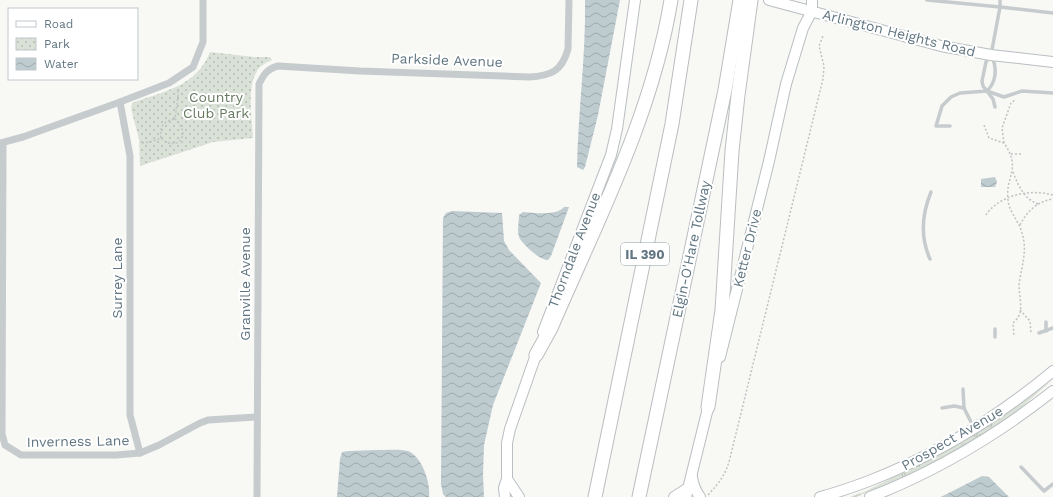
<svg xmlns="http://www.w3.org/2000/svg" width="1053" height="497" font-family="'Work Sans',sans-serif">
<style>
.grass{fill:url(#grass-tufts)}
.park{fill:url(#park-dots)}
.water{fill:url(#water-waves)}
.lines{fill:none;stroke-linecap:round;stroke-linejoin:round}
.secondary-casing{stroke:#b8bec2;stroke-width:12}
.highway-casing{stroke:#babec1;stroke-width:15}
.path{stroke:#bfc2c4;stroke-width:1.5;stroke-dasharray:2 2;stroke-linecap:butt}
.lane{stroke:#c6cbcd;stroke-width:3.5}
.street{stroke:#c6cbcd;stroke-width:7}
.secondary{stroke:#fff;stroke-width:10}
.highway{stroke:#fff;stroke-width:13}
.labels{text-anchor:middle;stroke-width:4;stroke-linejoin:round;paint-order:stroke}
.shield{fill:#fff;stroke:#909fa8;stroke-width:1}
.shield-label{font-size:13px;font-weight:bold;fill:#617682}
.street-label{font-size:14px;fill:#617682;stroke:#fff}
.park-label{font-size:14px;fill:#677a61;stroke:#fff}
</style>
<defs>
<pattern id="grass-tufts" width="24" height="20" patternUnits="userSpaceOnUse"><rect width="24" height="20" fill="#dae1d6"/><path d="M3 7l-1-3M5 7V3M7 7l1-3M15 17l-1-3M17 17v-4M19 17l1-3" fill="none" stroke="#b4bbb3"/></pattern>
<pattern id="park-dots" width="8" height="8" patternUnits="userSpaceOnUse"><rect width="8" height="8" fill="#dae1d6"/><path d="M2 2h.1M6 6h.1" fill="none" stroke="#b4bbb3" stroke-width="1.8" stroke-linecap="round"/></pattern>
<pattern id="water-waves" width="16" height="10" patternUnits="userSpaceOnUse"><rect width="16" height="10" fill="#becbcf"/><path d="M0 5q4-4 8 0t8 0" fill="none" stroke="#9ea9ad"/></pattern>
</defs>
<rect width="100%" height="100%" fill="#f8f8f5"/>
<path class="grass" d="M 1052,380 C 1036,394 1020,410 1003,422 C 957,453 907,476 856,497 L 850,497 L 866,491 L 910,469 L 962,441 L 1003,416 Z"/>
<path class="park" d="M 210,52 L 254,57 L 270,57 L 272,60 C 266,63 259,66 256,73 C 247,88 252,121 253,138 L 213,142 L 140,166 L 139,139 L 131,109 L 132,103 C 164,91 196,87 210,52 Z"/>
<g class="water">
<path d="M 585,0 L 620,0 L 598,115 L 585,167 L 583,170 L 577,167 C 578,111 586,56 585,0 Z"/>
<polygon points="995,177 997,182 995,187 981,187 981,179"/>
<path d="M 564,207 L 569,207 L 551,256 L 548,260 C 541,261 522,244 519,237 C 517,230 519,222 519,215 L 523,212 C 534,213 557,216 564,207 Z"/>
<polygon points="452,211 502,213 504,241 509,250 541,283 493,405 484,445 483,475 484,497 446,497 443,494 441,484 443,218 446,213"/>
<path d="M 377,450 C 385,450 400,449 408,451 C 422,456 431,484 429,497 L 337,497 L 340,459 L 342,452 L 349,451 Z"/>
<polygon points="982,476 989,477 1009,497 941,497"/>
</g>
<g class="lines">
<defs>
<g id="secondary">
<polyline points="769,0 941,46 991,55 1053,62"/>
<polyline points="543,332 611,155 617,129 635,0"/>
<polyline points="720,357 769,161 786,84 803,28 812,11 812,0"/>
<path d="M 692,477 C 693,485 695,490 700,497"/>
<polyline points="507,479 519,497"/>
<polyline points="505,497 504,488 507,479 507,443 510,429 538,349"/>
<polyline points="674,497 688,488"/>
<polyline points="686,497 710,400"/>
<path d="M 820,497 C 836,493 853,487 869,481 C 936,455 998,417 1053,371"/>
<path d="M 870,497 C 937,471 997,435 1053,391"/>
</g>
<g id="highway">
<path d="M 536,355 L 551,328 C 597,221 652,116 671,0"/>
<polyline points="708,407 722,310 732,151 738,95 751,0"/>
<polyline points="595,497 672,124 691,0"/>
<polyline points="639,497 725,90 740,0"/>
</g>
</defs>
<use href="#secondary" class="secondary-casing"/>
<use href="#highway" class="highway-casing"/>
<g class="path">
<path d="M 984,125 L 989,138 L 1004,143 C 1022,169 1005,176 1008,200 C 1009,212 1019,221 1022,233 C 1028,252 1021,267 1019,285 C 1019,294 1022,304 1020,313 C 1019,317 1016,320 1013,323 L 1014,336"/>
<path d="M 161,138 C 159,126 164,121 175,119"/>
<path d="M 142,143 L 150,142 L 161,138 C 176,153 193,135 175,119 L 178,96 L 178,90"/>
<polyline points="1004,143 1002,128 1011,103 1016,99"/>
<polyline points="1011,154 1021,154"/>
<path d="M 1013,172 C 1018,185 1024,199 1038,204"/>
<path d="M 986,215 L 987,213 C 1003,194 1030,189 1053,195"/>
<path d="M 1020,225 C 1027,211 1038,201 1053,199"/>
<polyline points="1020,310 1030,321 1031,334"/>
<path d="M 708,495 C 720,482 726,474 730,458 L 823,79 L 824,66 L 819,46 L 823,36"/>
</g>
<g class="lane">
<polyline points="927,0 1000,7 1000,0"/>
<path d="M 987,91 C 997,81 997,69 992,56"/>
<polyline points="995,107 993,99 983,86 982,81 986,62 991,55 1000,7 1053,13"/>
<polyline points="950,126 936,126 942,106 951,97 960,93 987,91 1004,97 1022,91 1053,93"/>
<path d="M 930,259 C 920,237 922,214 931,192"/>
<polyline points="995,329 995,337"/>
<polyline points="1046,331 1046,322"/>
<polyline points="1039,333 1053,328"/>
<polyline points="963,389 964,408 974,428"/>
<polyline points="942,408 954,406 964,408"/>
<polyline points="1021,467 1044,491 1053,484"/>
</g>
<g class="street">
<polyline points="120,102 130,156 130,415 140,453"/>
<polyline points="0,143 23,137 120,102 169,83 193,67 203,42 203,0"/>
<polyline points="3,143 2,434 5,445 21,455 116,455 140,453 159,445 200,423 208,420 257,417"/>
<path d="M 257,497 L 259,84 C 264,74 267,69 278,66 L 360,71 L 529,77 C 551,76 562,71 568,49 L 569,0"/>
</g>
<use href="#secondary" class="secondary"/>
<use href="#highway" class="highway"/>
</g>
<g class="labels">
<rect class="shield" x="621" y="243" width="48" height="22" rx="3"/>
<g class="shield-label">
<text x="645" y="259">IL 390</text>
</g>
<g class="street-label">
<text transform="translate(899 33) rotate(14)" y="5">Arlington Heights Road</text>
<text transform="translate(447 60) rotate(2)" y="5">Parkside Avenue</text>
<text transform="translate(747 248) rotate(-76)" y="5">Ketter Drive</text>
<text transform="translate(691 249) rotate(-78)" y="5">Elgin-O'Hare Tollway</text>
<text transform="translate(574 250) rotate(-69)" y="5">Thorndale Avenue</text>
<text transform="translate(117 278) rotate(-90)" y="5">Surrey Lane</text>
<text transform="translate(245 284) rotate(-90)" y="5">Granville Avenue</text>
<text transform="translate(952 438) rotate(-30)" y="5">Prospect Avenue</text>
<text transform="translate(78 441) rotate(-1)" y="5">Inverness Lane</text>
</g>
<g class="park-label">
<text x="216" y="102">Country<tspan x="216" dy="16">Club Park</tspan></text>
</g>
</g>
<rect x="8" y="8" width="130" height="72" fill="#ffffff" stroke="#c0c8cd"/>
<rect x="16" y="21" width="20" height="6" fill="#ffffff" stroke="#c0c8cd"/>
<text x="44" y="28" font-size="12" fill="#617682">Road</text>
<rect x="16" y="38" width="20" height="12" fill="url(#park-dots)" stroke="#c0c8cd"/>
<text x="44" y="48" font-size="12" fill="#617682">Park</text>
<rect x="16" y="58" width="20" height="12" fill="url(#water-waves)" stroke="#c0c8cd"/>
<text x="44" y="68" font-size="12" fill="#617682">Water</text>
</svg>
